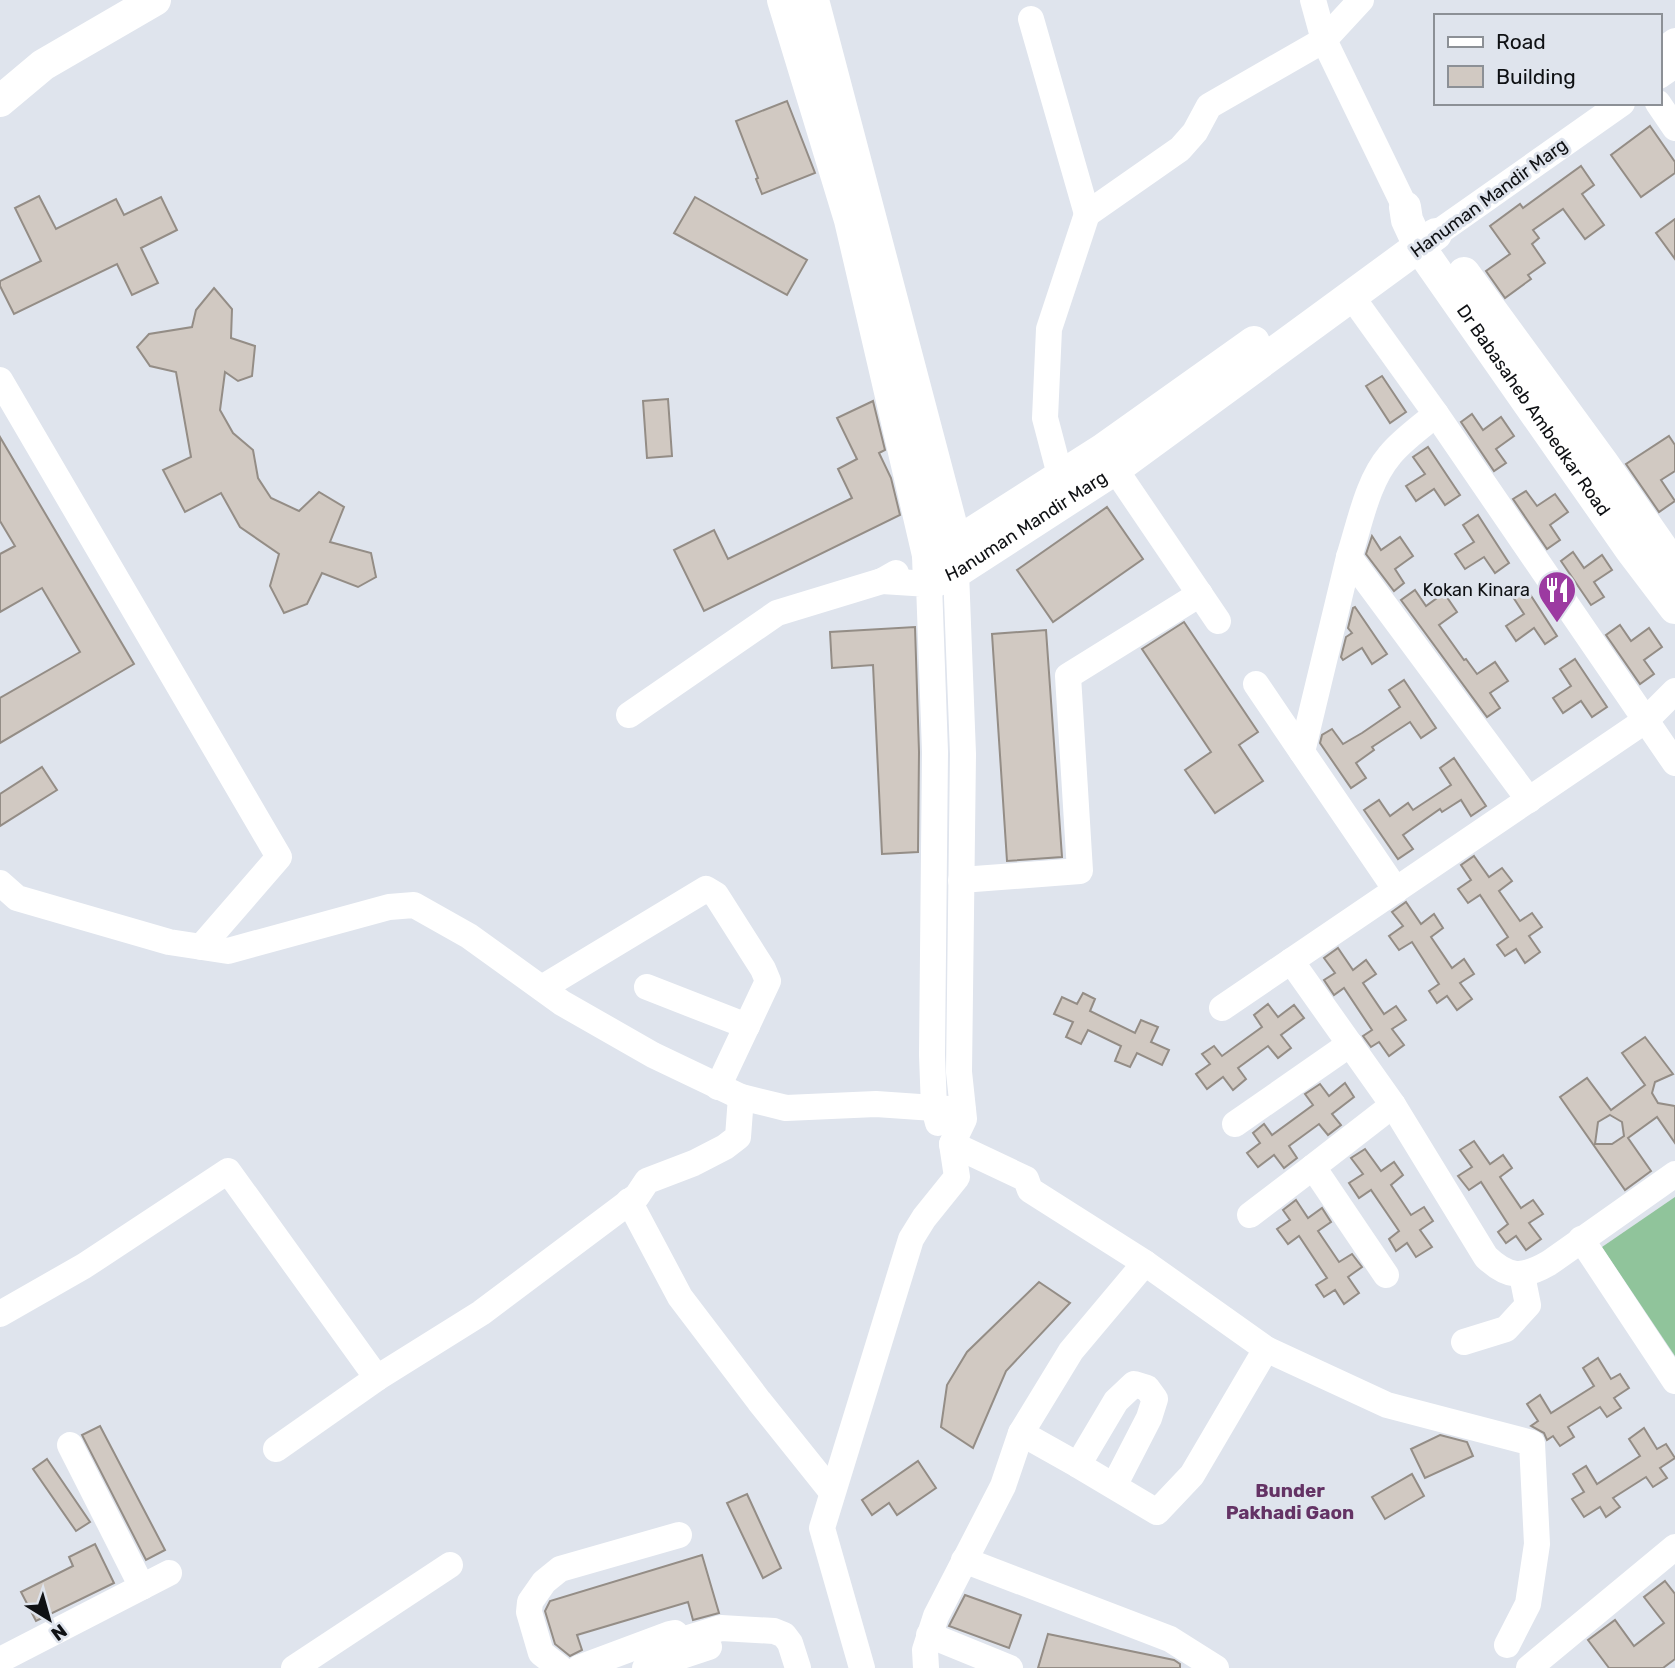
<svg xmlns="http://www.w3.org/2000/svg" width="1675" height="1668" font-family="Rubik,sans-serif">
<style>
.green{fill:#90c49b}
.building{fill:#d1c9c2;stroke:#948d86;stroke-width:2;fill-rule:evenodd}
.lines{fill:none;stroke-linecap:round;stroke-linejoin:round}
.minor{stroke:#fff;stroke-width:26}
.major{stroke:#fff;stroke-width:32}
.labels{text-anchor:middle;stroke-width:6;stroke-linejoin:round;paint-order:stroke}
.street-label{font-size:18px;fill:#0f1114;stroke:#dfe4ed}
.poi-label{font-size:18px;fill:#0f1114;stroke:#dfe4ed;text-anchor:end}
.neighbourhood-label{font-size:19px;font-weight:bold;fill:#643365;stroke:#dfe4ed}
</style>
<rect width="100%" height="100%" fill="#dfe4ed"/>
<polygon class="green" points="1675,1197 1675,1356 1602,1247"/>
<g class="building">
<polygon points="787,101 815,173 762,194 756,179 758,178 736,121"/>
<polygon points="1650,126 1675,162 1675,173 1641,197 1611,155"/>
<polygon points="1581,166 1594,185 1582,194 1604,225 1585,239 1563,209 1533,230 1539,238 1532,244 1545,263 1528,275 1531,279 1505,298 1486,271 1510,254 1490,226 1520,204 1523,208"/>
<polygon points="39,196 56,229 116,199 124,215 161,197 177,230 141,248 158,283 132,295 117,264 14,314 0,286 0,281 41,261 15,208"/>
<polygon points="695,197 807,260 787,295 674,233"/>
<polygon points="1675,219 1675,259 1656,233"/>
<polygon points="214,288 232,309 231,338 255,346 252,376 238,381 225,372 220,410 233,433 253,450 258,478 271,498 299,511 319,492 344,507 330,542 371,553 376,577 358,587 322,573 307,604 284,613 270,586 279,554 240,527 221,493 185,512 163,470 191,457 176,372 150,366 137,347 149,334 192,327 196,310"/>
<polygon points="1382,376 1406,412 1390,423 1366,386"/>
<polygon points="668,399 672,456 647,458 643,401"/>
<polygon points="873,401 885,450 879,453 891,478 900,515 704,611 674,550 714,530 728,559 852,498 838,469 857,459 837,418"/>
<polygon points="1472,414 1483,430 1501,417 1514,436 1496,449 1506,463 1494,471 1461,422"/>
<polygon points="1669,436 1675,445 1675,471 1661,480 1675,501 1659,512 1626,464"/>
<polygon points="0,437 134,664 0,743 0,698 80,652 42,588 0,612 0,554 15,546 0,521"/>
<polygon points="1428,447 1460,495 1445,505 1434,489 1416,501 1406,486 1425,474 1413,457"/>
<polygon points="1526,491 1537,506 1555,494 1568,512 1550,525 1560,540 1547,549 1513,499"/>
<polygon points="1107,507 1143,559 1053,622 1017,570"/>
<polygon points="1478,515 1509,563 1495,573 1484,557 1465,569 1455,554 1474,542 1463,525"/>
<polygon points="1372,536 1381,550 1400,537 1413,556 1395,569 1404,583 1394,591 1366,554"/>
<polygon points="1573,552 1584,568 1602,555 1612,570 1594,582 1604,597 1591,605 1561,561"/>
<polygon points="1526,588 1557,636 1545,644 1534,628 1516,641 1506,626 1524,614 1513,597"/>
<polygon points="1415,590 1426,606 1444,593 1457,612 1439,625 1464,660 1466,659 1477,674 1495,662 1508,681 1490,693 1500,708 1487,717 1401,600"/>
<polygon points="1355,607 1387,654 1372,664 1362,648 1343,660 1341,657 1346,637 1352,633 1348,628 1353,608"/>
<polygon points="1184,622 1258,732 1239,745 1263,781 1215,813 1185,770 1211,752 1142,649"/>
<polygon points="1620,625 1631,641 1649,628 1662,647 1644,660 1654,674 1640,684 1606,635"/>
<polygon points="915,627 919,752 918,852 882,854 873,665 832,668 830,632"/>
<polygon points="1046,630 1062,857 1007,861 992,634"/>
<polygon points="1575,659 1607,707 1592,717 1581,701 1563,713 1553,698 1571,686 1560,669"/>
<polygon points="1404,680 1436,728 1421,738 1410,722 1372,747 1374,750 1356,763 1366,778 1351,788 1320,743 1322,735 1332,729 1343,744 1362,733 1400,707 1389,690"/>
<polygon points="1454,758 1486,806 1471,816 1461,800 1442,812 1440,809 1403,835 1413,849 1398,859 1364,810 1379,800 1390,816 1408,803 1413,810 1451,785 1440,768"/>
<polygon points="42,767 57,790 0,826 0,794"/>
<polygon points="1474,856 1489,877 1502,868 1512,881 1499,891 1520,921 1532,913 1542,927 1529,936 1540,952 1525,963 1516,949 1505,956 1497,945 1508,937 1480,895 1468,903 1458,889 1471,880 1461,865"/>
<polygon points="1406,902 1421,924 1434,914 1443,928 1431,937 1452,968 1464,959 1474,974 1460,983 1472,999 1457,1010 1447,996 1437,1003 1429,991 1439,984 1412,942 1399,950 1389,936 1403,926 1392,912"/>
<polygon points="1338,948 1353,970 1366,960 1376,974 1363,983 1384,1014 1396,1006 1406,1020 1392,1029 1404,1045 1389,1056 1379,1042 1371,1047 1363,1036 1372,1030 1344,988 1334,995 1324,980 1335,973 1324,958"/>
<polygon points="1083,993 1095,999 1090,1011 1135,1033 1141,1020 1158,1027 1151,1042 1169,1050 1162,1065 1137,1053 1130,1067 1115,1061 1121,1046 1088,1030 1081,1044 1066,1037 1073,1022 1054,1014 1062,997 1077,1004"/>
<polygon points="1268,1004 1278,1017 1294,1005 1304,1018 1281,1035 1291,1048 1278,1058 1268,1046 1238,1068 1246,1079 1233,1090 1223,1077 1207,1089 1196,1074 1210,1064 1202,1054 1214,1046 1222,1056 1262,1027 1254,1015"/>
<path d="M 1645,1037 L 1673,1074 L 1655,1082 L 1652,1093 L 1658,1103 L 1675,1106 L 1675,1143 L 1657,1117 L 1628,1138 L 1651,1171 L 1625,1190 L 1560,1097 L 1587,1078 L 1611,1110 L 1645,1085 L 1622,1053 ZM 1610,1115 L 1622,1122 L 1624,1136 L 1612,1144 L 1595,1144 L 1598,1122 Z"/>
<polygon points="1345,1083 1354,1097 1332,1114 1341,1125 1328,1135 1319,1124 1289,1146 1297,1158 1284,1168 1274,1155 1258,1167 1247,1153 1260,1143 1253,1133 1264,1124 1272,1135 1313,1105 1305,1094 1320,1084 1329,1096"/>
<polygon points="1474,1141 1490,1164 1503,1155 1512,1168 1500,1177 1521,1208 1533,1200 1543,1214 1529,1223 1541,1239 1526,1250 1516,1236 1506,1243 1498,1232 1508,1224 1481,1182 1469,1190 1458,1176 1472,1167 1460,1150"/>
<polygon points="1365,1149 1381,1171 1394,1162 1403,1175 1391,1185 1411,1215 1424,1207 1433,1221 1420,1230 1432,1247 1416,1257 1407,1243 1396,1251 1389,1239 1399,1231 1371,1190 1359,1198 1349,1183 1363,1174 1351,1158"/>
<polygon points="1296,1200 1308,1218 1322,1208 1331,1222 1318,1231 1339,1262 1352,1254 1362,1267 1348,1277 1359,1293 1344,1304 1335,1290 1324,1297 1316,1285 1327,1278 1299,1236 1288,1244 1277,1229 1290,1220 1283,1210"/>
<polygon points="1039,1282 1070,1303 1006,1371 973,1448 941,1427 947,1385 967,1352"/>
<polygon points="1598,1358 1611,1379 1620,1374 1629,1388 1614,1398 1621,1408 1607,1417 1600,1407 1568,1427 1574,1437 1560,1446 1553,1436 1547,1440 1544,1433 1531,1426 1538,1421 1527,1404 1540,1395 1551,1413 1594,1386 1583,1368"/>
<polygon points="100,1426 165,1550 146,1560 82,1435"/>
<polygon points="1644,1428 1657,1449 1666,1444 1675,1458 1660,1468 1667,1478 1653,1487 1646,1477 1613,1498 1620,1507 1606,1517 1600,1507 1584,1517 1572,1499 1584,1492 1573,1474 1586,1466 1597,1484 1640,1456 1629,1439"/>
<polygon points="1440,1435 1467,1442 1473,1456 1425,1478 1411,1449"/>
<polygon points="47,1459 90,1522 76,1531 33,1469"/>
<polygon points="918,1461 936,1488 897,1515 889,1503 872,1515 862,1500"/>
<polygon points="1412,1474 1424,1496 1385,1519 1372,1497"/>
<polygon points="747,1494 781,1568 763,1578 727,1503"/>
<polygon points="95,1544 114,1583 36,1621 21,1592 73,1566 69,1557"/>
<polygon points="702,1555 719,1613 693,1620 688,1602 577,1635 582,1650 570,1656 555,1644 545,1611 550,1601"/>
<polygon points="1665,1581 1675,1594 1675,1659 1663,1668 1609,1668 1588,1640 1615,1620 1634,1646 1664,1623 1644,1597"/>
<polygon points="965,1595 1021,1615 1009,1648 949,1626"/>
<polygon points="1048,1634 1174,1660 1180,1664 1180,1668 1038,1668"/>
</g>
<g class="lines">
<g class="minor">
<polyline points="1313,0 1324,40 1405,207"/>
<polyline points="1031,19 1087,214 1180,149 1195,132 1209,106 1324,40 1361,0"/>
<polyline points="1659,53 1675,41"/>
<polyline points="1659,76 1675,65"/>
<polyline points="1658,103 1675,128"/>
<polyline points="1436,234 1622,103"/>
<polyline points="0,380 279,857 201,947"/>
<polyline points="1436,414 1675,763"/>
<polyline points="1115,469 1218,621"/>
<polyline points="1060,475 1045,418 1049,329 1087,214"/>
<path d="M 1349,557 C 1360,523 1367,482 1390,455 C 1402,440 1421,427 1436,414 L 1352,297"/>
<polyline points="882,581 929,584 935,752 932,1055 934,1108 938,1123"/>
<polyline points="1256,684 1302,752"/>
<polyline points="629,715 777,613 882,581 896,573"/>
<polyline points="961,880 1080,871 1068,676 1200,594"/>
<polyline points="0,883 17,898 169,942 228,951 389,907 414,905 469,936 562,1003 653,1055 741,1097 786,1108 876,1104 963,1110"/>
<polyline points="1396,890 1302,752 1349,557 1529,800"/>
<path d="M 1291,961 L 1393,1105 L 1486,1257 C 1509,1279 1523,1278 1549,1263 L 1675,1174"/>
<polyline points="647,987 747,1026"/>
<polyline points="542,988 706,889 716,895 763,969 768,981 718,1087"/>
<polyline points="1222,1008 1646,720 1675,691"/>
<polyline points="1235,1124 1350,1044"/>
<polyline points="952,1144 1026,1179 1030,1190 1145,1263 1266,1349 1387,1405 1532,1443 1537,1544 1528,1604 1507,1645"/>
<polyline points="629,1201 680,1297 759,1401 832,1492"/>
<polyline points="1250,1215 1313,1167"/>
<polyline points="1581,1239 1675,1381"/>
<polyline points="1386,1275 1313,1167 1393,1105"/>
<polyline points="0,1314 84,1266 228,1171 377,1378 481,1313 637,1196 647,1181 694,1163 725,1147 738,1137 741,1097"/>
<polyline points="1464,1342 1506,1329 1528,1305 1522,1275"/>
<polyline points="70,1445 142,1587"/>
<polyline points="276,1449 377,1378"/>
<polyline points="1078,1465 1157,1512 1192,1475 1266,1349"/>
<polyline points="1114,1486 1149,1418 1155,1399 1147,1388 1134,1384 1116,1401 1078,1465 1021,1433 1071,1351 1145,1263"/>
<polyline points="964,1560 1170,1639 1216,1668"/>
<polyline points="929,1635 1010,1668"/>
<polyline points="0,1660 169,1573"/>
<polyline points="294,1668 450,1565"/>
<polyline points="560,1668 541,1653 529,1612 530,1602 544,1582 560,1569 679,1535"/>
<polyline points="579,1668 670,1634 675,1633 682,1640 721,1628 774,1631 784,1635 790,1643 798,1668"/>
<polyline points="645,1668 709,1647"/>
<polyline points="862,1668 822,1528 911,1239 924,1218 957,1177 952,1144 964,1119 959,1072 963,754 956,572"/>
<polyline points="926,1668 925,1650 936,1616 1003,1486 1021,1433"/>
<polyline points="1529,1668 1675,1547"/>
</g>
<g class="major">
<path id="s1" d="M 783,0 L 850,220 L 928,555 L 929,584 L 956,572 L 1115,469 L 1436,234"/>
<polyline points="813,0 956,543 956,561"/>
<polyline points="0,101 43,65 155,0"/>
<path id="s2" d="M 1405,207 L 1407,220 L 1420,248 L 1631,550 L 1675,608"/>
<polyline points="1464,273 1602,462 1675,567"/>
<polyline points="928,555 956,543 1102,450 1254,342"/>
</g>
</g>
<defs>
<symbol id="restaurant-pin" viewBox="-11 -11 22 30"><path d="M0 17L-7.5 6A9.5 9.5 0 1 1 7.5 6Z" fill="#9c3aa1" stroke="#dfe4ed"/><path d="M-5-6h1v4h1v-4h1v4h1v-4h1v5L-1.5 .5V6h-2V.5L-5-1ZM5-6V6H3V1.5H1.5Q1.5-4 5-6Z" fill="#fff"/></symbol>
</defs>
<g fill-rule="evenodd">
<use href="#restaurant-pin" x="1535" y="568" width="44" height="60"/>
</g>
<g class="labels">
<g class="street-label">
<text transform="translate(1489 198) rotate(-36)" y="6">Hanuman Mandir Marg</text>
<text dy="6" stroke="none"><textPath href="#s2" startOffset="242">Dr Babasaheb Ambedkar Road</textPath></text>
<text dy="6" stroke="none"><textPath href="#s1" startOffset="716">Hanuman Mandir Marg</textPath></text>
</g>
<g class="poi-label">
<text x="1530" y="596">Kokan Kinara</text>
</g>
<g class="neighbourhood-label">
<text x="1290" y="1497">Bunder<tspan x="1290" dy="22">Pakhadi Gaon</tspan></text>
</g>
</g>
<rect x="1434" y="14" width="228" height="91" fill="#dfe4ed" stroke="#8c9096" stroke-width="2"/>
<rect x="1448" y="37" width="35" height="10" fill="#ffffff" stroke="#8c9096" stroke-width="2"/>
<text x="1496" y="49" font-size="21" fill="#0f1114">Road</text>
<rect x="1448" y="66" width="35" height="21" fill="#d1c9c2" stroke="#8c9096" stroke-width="2"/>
<text x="1496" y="84" font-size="21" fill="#0f1114">Building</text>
<g transform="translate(49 1619) rotate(143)" stroke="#dfe4ed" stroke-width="5" paint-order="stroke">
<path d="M0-5L12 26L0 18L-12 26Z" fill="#0f1114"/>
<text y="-10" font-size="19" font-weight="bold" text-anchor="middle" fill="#0f1114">N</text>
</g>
</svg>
